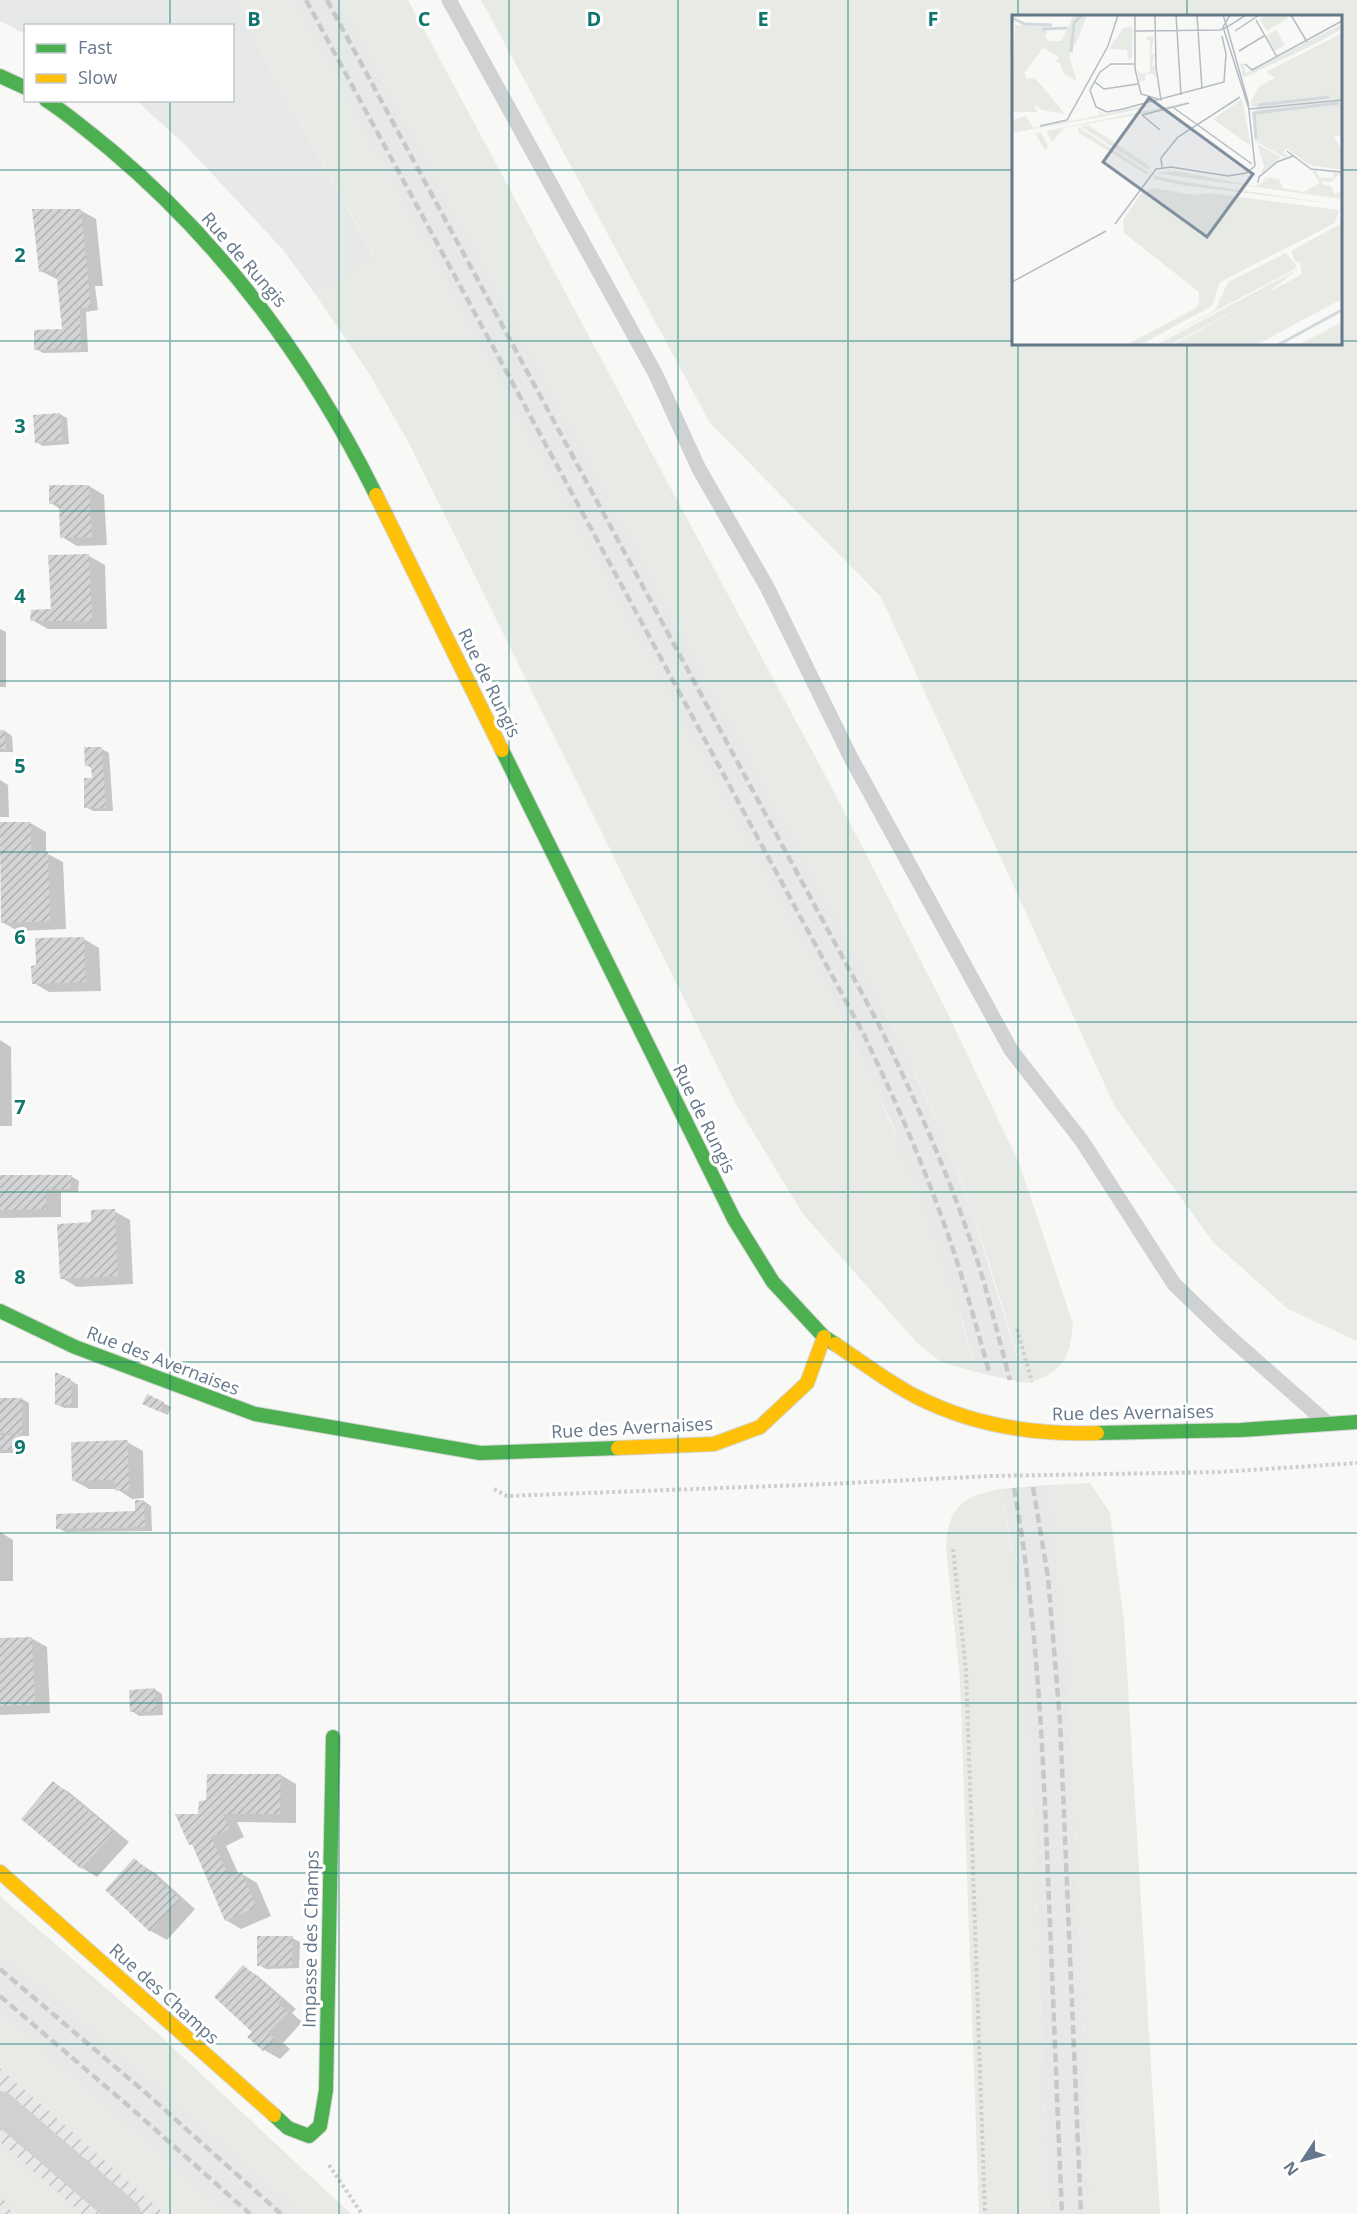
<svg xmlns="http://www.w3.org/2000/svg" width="1357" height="2214" font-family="'Open Sans',sans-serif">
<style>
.built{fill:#e7e8e8}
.industrial{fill:url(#industrial-furrows)}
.grass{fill:#e8ebe5;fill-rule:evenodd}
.shadow{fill:#0003}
.building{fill:url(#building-hatch)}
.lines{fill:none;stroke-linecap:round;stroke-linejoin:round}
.fast-casing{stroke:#d5d6d6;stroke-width:16}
.slow-casing{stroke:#d5d6d6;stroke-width:16}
.path{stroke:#ceced0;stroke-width:4;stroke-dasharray:3 3;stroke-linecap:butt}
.lane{stroke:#d0d1d2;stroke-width:15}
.street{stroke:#d0d1d2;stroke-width:32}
.fast{stroke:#4caf50;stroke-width:14}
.slow{stroke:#ffc107;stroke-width:14}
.rail{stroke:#c7c8c9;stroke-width:4.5;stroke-dasharray:9 4.5;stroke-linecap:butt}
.grid{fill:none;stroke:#0f766e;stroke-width:1.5;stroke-opacity:0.55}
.labels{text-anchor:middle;stroke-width:6;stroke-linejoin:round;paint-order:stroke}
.street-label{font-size:18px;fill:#65778a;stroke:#fff}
.inset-river{fill:none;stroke:#d2d9dd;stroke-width:3}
.inset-road{fill:none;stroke:#b4bcc4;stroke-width:1.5}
.view{fill:#81909f;fill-opacity:0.15;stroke:#81909f;stroke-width:3}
.inset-edge{fill:none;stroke:#65778a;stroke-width:3}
.grid-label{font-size:20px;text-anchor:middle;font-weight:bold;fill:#0f766e;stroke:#fff;stroke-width:6;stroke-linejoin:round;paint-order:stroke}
</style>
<defs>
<pattern id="industrial-furrows" width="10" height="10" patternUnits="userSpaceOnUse" patternTransform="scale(1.5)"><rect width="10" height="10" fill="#e7e8e8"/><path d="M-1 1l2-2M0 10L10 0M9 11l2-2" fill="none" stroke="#bfc1c2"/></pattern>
<pattern id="building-hatch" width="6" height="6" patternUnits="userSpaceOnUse" patternTransform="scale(1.5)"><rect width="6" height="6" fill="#d3d4d5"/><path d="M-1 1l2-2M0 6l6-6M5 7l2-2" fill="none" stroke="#afb1b3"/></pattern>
</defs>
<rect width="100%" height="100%" fill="#f8f8f7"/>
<g class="built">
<polygon points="0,0 233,0 373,255 315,294 284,251 246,210 184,144 137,101 232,100 232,26 26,26 25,34 0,21"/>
<polygon points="293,0 340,0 862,966 905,1052 945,1140 973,1215 1025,1383 976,1372 963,1322 892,1124 849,1033 816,968"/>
<polygon points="1048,1485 1069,1679 1091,2214 1049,2214 1029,1727 1011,1545 1002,1489"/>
<polygon points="0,1954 55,1996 304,2214 224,2214 0,2014"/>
</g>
<polygon class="industrial" points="0,2056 173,2214 0,2214"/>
<g class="grass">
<path d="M 233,0 L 293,0 L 816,968 C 855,1044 892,1121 923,1201 C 945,1257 960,1314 976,1372 L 941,1362 L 918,1344 L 803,1214 L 736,1104 L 410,445 L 370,375 L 315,294 L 373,254 Z"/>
<path d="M 340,0 L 408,0 L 832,788 L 946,1010 L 1019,1163 L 1073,1324 C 1070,1360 1061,1375 1025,1383 C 1001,1301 977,1218 945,1140 C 920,1080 891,1023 862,966 Z"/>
<path d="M 481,0 L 1357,0 L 1357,1341 L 1288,1309 L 1213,1242 L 1115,1107 L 881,597 L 710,423 ZM 1014,16 L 1340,16 L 1340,344 L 1014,344 Z"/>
<polygon points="1090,1483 1110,1513 1124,1621 1160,2214 1091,2214 1069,1679 1048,1485"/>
<path d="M 1002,1489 L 1021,1615 L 1029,1727 L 1049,2214 L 979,2214 L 960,1680 L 946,1548 C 947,1507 964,1495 1002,1489 Z"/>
<polygon points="0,1896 155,2031 351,2214 304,2214 55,1996 0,1954"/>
<polygon points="0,2014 207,2199 224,2214 165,2214 0,2068"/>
<polygon points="0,2142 82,2214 13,2214 0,2194"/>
</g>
<g class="shadow">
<polygon points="80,210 96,219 103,286 95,286 98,310 86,312 88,352 43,353 36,349 64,331 58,280 41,271"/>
<polygon points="60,414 67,418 69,444 43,446 36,442"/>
<polygon points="89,486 104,495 107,545 77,546 62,537 60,509 51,503"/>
<polygon points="89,556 105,565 107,629 48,629 32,620 56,611 50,557"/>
<polygon points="0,629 6,632 6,687 0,687"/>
<polygon points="0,731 5,731 12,736 13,752 0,752"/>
<polygon points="102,749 109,753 113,811 93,811 86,807 93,779 93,769 86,765"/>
<polygon points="0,780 8,785 9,817 0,817"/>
<polygon points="30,823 46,832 46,853 63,862 66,929 18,931 2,922 0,824"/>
<polygon points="84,939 99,948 101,991 49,992 34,983"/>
<polygon points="0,1040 11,1047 12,1126 0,1126"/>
<polygon points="71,1176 79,1181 78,1192 61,1192 61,1217 0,1218 0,1177"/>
<polygon points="114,1211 130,1220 133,1284 77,1287 62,1278 93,1223"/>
<polygon points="70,1380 78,1385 78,1408 64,1408 56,1404"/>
<polygon points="0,1399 22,1399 29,1403 29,1436 19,1436 26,1440 26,1453 0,1453"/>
<polygon points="163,1403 171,1407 168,1415 152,1408"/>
<polygon points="127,1442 143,1451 144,1498 132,1499 117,1489 89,1489 73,1480"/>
<polygon points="144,1501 151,1506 152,1531 65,1532 58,1528 136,1512"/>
<polygon points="0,1532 13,1540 13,1581 0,1581"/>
<polygon points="31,1638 47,1647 50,1713 0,1715 0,1639"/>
<polygon points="154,1689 162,1694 163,1715 139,1716 132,1711"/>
<polygon points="281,1775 296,1784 296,1823 237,1822 244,1837 226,1846 239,1875 242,1874 257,1883 271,1916 241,1929 226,1920 194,1846 190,1844 200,1815"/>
<polygon points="53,1783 69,1792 129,1842 97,1877 82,1868"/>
<polygon points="134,1860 155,1873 195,1909 167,1940 151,1931 107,1890"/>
<polygon points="292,1938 300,1942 299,1968 266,1969 259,1965"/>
<polygon points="243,1967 258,1976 296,2009 292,2013 302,2022 283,2043 290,2049 280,2059 264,2050 250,2037 254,2032"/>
</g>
<g class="building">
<polygon points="32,209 81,209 91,307 80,308 81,349 34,350 34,330 62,329 56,270 39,272"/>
<polygon points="60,413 62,440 35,443 33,415"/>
<polygon points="49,485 89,485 92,537 60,538 59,504 49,504"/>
<polygon points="89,554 92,621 30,621 31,610 51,609 48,555"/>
<polygon points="0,730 5,730 6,749 0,749"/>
<polygon points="84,747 102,747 106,808 84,808 84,778 92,778 91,766 85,766"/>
<polygon points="0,822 31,822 31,853 48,852 50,921 1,923"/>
<polygon points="84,937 86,982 32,984 31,966 36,965 35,938"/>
<polygon points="0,1175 72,1175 71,1189 46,1189 46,1209 0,1210"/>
<polygon points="115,1209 118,1276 60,1279 57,1224 91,1222 91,1210"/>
<polygon points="55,1372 71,1379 72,1405 55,1405"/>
<polygon points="147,1394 164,1402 160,1412 142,1404"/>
<rect x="0" y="1398" width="22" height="35"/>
<polygon points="19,1434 19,1449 0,1450 0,1435"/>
<polygon points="128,1440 129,1490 115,1491 115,1480 72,1481 71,1442"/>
<polygon points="135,1500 144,1500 145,1527 56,1529 56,1514 135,1511"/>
<polygon points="32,1637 35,1705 0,1706 0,1638"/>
<polygon points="155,1688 156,1711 130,1712 129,1690"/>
<polygon points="207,1774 281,1774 280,1814 223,1814 229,1829 211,1837 229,1877 242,1872 256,1907 225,1921 192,1844 189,1845 175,1814 198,1814 199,1801 206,1800"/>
<polygon points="53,1781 114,1832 81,1869 21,1819"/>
<polygon points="134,1858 180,1899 150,1932 105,1890"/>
<polygon points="257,1936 293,1936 292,1965 257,1966"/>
<polygon points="243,1965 282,1999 278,2003 288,2013 268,2033 275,2039 263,2051 247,2037 252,2032 214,1997"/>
</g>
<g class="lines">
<defs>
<g id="fast">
<polyline points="0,76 26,88"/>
<path d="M 46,100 C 69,115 90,133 111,150 C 225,246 310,362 376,495"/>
<polyline points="502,750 734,1219 773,1282 824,1337 835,1344"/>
<polyline points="0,1311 75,1347 255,1414 480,1453 618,1448"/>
<polyline points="1097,1433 1241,1430 1357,1422"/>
<polyline points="274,2115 288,2128 309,2136 320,2126 326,2090 333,1737"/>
</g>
<g id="slow">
<polyline points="376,495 502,750"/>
<path d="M 835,1344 C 862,1362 889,1383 917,1397 C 974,1426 1034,1435 1097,1433"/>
<polyline points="618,1448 714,1444 760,1427 807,1383 824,1337"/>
<polyline points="0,1872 274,2115"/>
</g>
</defs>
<use href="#fast" class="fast-casing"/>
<use href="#slow" class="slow-casing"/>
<g class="path">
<polyline points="1017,1329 1032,1382"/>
<polyline points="494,1489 507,1496 829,1484 991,1476 1220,1472 1357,1463"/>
<polyline points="953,1549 966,1670 985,2214"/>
<polyline points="329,2165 362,2214"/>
</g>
<polyline class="lane" points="449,0 656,375 699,469 767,587 851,758 1011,1050 1082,1141 1174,1284 1226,1334 1326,1422"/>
<polyline class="street" points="0,2107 125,2214"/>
<use href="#fast" class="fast"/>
<use href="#slow" class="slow"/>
<g class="rail">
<path d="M 306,0 L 863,1033 C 892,1093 919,1154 942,1218 C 961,1269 975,1322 990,1375"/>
<path d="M 327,0 L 878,1023 C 917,1103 953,1184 980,1269 C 991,1306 1000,1343 1010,1380"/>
<polyline points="1033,1487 1048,1577 1060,1721 1081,2214"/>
<path d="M 1014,1488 C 1037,1617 1043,1747 1048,1878 C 1053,1990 1057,2102 1062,2214"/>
<polyline points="0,1969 146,2093 281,2214"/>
<polyline points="0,1996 131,2108 250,2214"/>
</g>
</g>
<path class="grid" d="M 170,0 L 170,26M 339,0 L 339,2214M 509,0 L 509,2214M 678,0 L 678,2214M 848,0 L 848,2214M 1018,0 L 1018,16M 1187,0 L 1187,16M 170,100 L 170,2214M 0,170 L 1014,170M 1340,170 L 1357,170M 0,341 L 1014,341M 1340,341 L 1357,341M 1018,344 L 1018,2214M 1187,344 L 1187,2214M 0,511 L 1357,511M 0,681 L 1357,681M 0,852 L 1357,852M 0,1022 L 1357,1022M 0,1192 L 1357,1192M 0,1362 L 1357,1362M 0,1533 L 1357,1533M 0,1703 L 1357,1703M 0,1873 L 1357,1873M 0,2044 L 1357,2044"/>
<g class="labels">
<g class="street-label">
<text transform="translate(244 260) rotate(49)" y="6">Rue de Rungis</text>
<text transform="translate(489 683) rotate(64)" y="6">Rue de Rungis</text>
<text transform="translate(704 1119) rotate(64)" y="6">Rue de Rungis</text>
<text transform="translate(163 1361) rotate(21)" y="6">Rue des Avernaises</text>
<text transform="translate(1133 1413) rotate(-1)" y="6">Rue des Avernaises</text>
<text transform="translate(632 1428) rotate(-3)" y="6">Rue des Avernaises</text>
<text transform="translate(311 1939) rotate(-89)" y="6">Impasse des Champs</text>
<text transform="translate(164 1994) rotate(42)" y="6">Rue des Champs</text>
</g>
</g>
<g transform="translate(1012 15)">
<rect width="330" height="330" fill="#f8f8f7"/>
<path d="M 254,0 L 274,0 L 276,3 L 255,16 L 248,4 ZM 330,9 L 330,14 L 305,28 L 231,63 L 228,48 L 232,49 L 234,58 ZM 121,12 L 120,43 L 116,45 L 115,35 L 97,34 L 111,13 ZM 264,15 L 273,30 L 263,36 L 254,21 ZM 330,18 L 330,125 L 328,121 L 321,121 L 330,134 L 330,155 L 297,150 L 275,133 L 271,138 L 278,141 L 272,142 L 243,126 L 240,98 L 246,92 L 239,91 L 238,88 L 248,71 L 263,63 L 254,57 ZM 137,21 L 142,22 L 139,38 L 143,39 L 140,51 L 143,50 L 144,64 L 142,59 L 134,59 L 133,65 L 128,67 L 125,55 L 130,59 L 138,57 L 138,26 L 134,24 ZM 153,87 L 110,98 L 22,114 L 21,113 L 89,100 L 85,96 L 92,99 ZM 177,87 L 140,97 L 52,113 L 40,127 L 34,116 L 29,117 L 36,131 L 33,136 L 23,118 L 0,123 ZM 76,110 L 136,150 L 137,155 L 69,112 ZM 66,112 L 136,157 L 134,159 L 67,118 ZM 245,129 L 269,142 L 249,159 L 252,151 ZM 304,155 L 307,162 L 321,163 L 322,158 L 305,156 L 330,158 L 330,162 L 326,160 L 320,167 L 311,166 L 310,169 L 319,171 L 323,180 L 328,176 L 330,184 L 143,158 L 164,156 L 242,171 L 250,168 L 253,161 L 253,168 L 255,162 L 267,164 L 271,173 L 291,177 L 308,168 L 300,156 ZM 141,160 L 166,166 L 330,190 L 176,171 L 142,164 ZM 141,173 L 183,180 L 197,178 L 327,195 L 323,208 L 208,267 L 200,291 L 128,330 L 114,330 L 184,293 L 187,286 L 187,277 L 112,218 L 111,205 L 130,177 ZM 330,208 L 330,219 L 284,248 L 279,236 ZM 330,220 L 330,284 L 244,330 L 161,330 L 290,259 L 287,244 ZM 274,238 L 284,250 L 283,254 L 139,330 L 203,295 L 216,267 ZM 286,254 L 254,279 L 158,330 L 144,330 ZM 330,307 L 330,330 L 288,329 Z" fill="#e8ebe5"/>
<path d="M 75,0 L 57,42 L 65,66 L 51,58 L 48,48 L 44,47 L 47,42 L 31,33 L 12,58 L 15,64 L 22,63 L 31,72 L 53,99 L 30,95 L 22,89 L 25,97 L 0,97 L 3,10 L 37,12 L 33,21 L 36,26 L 49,26 L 55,15 L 40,13 L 56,12 L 65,2 ZM 14,101 L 22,114 L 0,118 L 0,105 Z" fill="#e8ebe5"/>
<path d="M 61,0 L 75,0 L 64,29 L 57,11 ZM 230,84 L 239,131 L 201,104 Z" fill="#e8ebe5"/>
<path class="inset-river" d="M 0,3 L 13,9 L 40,10M 30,14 L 55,13M 59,37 L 62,8 L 70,0M 246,90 L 317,82M 244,124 L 242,98 L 327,88M 266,330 L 330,295"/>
<path class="inset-road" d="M 123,0 L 123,54 L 129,79 L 149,85 L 144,52 L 143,0M 164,0 L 169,80M 185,0 L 190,74M 218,0 L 211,12 L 237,94 L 330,85M 279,0 L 295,27M 244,5 L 265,42M 123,16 L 208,15 L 215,12 L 211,0M 223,16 L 247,0M 227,36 L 252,21M 122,49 L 99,49 L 88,57 L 78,75 L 84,92 L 95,97 L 111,94 L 212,67 L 214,39 L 210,21M 233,49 L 240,55 L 330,6M 83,67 L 92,74 L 126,69M 162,93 L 240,149M 130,100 L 177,88M 130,100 L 148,115M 28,111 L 55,105 L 96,31 L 106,0M 275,136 L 299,154 L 330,157M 150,152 L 149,143 L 166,122 L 228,82M 246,168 L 247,162 L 265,147 L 281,141M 103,209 L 144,154 L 159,152 L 216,161 L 234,158 L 243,151 L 236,87 L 215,12 L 234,0M 0,267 L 94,216"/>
<path class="view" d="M 137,83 L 241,159 L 195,222 L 91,147 Z"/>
<rect width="330" height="330" class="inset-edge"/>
</g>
<g class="grid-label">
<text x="254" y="26">B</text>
<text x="424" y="26">C</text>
<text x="594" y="26">D</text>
<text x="763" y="26">E</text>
<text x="933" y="26">F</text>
<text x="20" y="262">2</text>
<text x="20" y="433">3</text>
<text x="20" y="603">4</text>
<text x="20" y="773">5</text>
<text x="20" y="944">6</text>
<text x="20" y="1114">7</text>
<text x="20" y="1284">8</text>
<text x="20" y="1454">9</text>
</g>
<rect x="24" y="24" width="210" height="78" fill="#ffffff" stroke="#c1c9d0" stroke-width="1.5"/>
<rect x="36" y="44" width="30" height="9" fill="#4caf50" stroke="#c1c9d0" stroke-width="1.5"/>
<text x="78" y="54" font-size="18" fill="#65778a">Fast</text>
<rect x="36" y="74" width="30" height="9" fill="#ffc107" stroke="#c1c9d0" stroke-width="1.5"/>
<text x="78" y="84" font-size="18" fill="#65778a">Slow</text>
<g transform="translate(1303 2160) rotate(234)" stroke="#ffffff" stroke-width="4.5" paint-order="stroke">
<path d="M0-4.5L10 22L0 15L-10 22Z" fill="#65778a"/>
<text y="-9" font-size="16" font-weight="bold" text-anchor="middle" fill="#65778a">N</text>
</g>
</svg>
